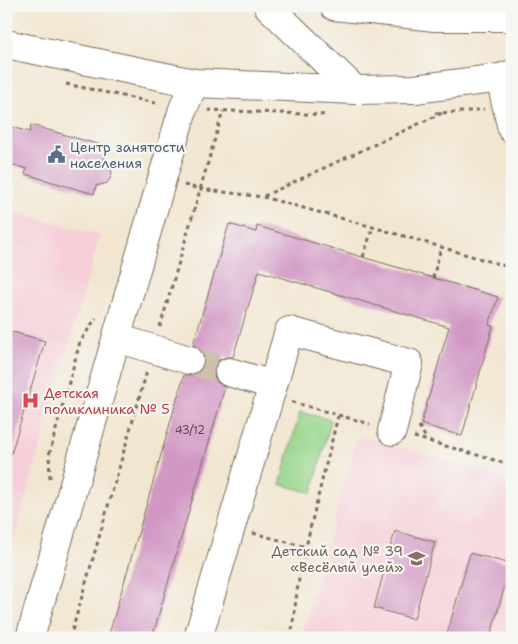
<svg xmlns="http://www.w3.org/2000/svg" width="518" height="644" font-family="'Shantell Sans',sans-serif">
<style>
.built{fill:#f6cfd8}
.green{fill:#97d68c;stroke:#698055}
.building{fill:#d298c4}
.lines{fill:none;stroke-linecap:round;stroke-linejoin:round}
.minor-tunnel{stroke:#cdc0ad;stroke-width:28;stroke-dasharray:28 14;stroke-linecap:butt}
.minor-casing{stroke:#7b6c5d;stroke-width:30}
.major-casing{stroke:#7b6c5d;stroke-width:30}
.path{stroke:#7b6c5d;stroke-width:3;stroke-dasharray:4 4;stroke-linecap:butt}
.minor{stroke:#fff;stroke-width:28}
.major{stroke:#fff;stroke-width:28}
.labels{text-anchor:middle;stroke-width:4.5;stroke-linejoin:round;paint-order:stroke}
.number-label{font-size:11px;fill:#614648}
.service-label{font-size:14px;fill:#4e5e75;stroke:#f6f6f2;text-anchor:start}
.health-label{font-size:14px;fill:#be3a42;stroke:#f6f6f2;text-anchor:start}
.education-label{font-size:14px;fill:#785e54;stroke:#f6f6f2;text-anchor:end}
</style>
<rect width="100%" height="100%" fill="#f6f6f2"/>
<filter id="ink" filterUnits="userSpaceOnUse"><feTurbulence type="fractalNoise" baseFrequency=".02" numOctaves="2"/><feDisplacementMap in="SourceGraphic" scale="10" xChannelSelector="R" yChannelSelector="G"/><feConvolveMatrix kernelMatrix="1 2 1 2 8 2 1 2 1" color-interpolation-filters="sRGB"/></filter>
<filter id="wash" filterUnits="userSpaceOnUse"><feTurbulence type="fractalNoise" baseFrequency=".0096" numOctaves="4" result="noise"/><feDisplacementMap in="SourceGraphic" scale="20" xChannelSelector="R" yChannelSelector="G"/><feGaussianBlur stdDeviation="1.12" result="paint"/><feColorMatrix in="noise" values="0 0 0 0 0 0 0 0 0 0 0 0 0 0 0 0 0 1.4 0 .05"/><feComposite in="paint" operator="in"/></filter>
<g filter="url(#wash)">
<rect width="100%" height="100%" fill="#f2e6d1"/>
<g class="built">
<polygon points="6,209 100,235 6,568"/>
<polygon points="358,435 512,480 512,638 301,638"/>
</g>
<polygon class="green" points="300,412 331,420 312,493 280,484"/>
<g id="blocks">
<g class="building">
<polygon points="31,125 107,147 103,162 112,172 110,179 107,183 96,186 94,194 25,174 27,169 6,163 6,126 30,132"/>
<polygon points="229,224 256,232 257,226 498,297 489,325 493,326 462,436 421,424 449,327 259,271 233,357 226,357 219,360 214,368 214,376 217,382 225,387 152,638 108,638 184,375 192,375 199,372 204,364 204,357 201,350 193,345"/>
<polygon points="6,330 45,341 11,454 6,453"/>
<polygon points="395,531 435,542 414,619 374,608"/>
<polygon points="470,553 511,564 490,638 446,638"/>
</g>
</g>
</g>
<g filter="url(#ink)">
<use href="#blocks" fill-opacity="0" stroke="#7b6c5d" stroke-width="1"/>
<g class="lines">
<polyline class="minor-tunnel" points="189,360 229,372"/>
<defs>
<g id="minor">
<polyline points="268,6 355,90"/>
<polyline points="6,44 194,83 355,90 415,89 500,78 512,74"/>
<polyline points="500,78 512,129"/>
<polyline points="117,338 189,360"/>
<polyline points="229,372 273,385"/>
<polyline points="30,638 162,179 183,109 194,83"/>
<polyline points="198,638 289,331 409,363 392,431"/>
</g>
<polyline id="major" points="334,6 435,17 512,17"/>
</defs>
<use href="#minor" class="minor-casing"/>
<use href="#major" class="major-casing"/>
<g class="path">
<polyline points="66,84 160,104"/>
<polyline points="208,110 327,115"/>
<polyline points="435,113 462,112 484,109"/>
<polyline points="184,185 200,189 263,197 373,227 512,268"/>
<polyline points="264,196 442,113"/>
<polyline points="363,257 373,227"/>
<polyline points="433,278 441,247"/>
<polyline points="160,327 223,111"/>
<polyline points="292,402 370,424"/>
<polyline points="419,426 427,440"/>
<polyline points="414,437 512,465"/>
<polyline points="50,478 49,455 80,342 96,318"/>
<polyline points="253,533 306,547"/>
<polyline points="70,638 147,371"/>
<polyline points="291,638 298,584 310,529 338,416"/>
</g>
<use href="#minor" class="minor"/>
<use href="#major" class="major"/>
</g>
</g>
<defs>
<symbol id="civic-bare" viewBox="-9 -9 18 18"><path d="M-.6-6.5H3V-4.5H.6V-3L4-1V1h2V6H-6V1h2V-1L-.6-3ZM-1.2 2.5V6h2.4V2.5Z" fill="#5c6f8a" stroke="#f6f6f2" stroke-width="2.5" paint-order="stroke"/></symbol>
<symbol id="hospital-bare" viewBox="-9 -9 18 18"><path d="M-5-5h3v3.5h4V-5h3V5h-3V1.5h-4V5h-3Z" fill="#e0444e" stroke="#f6f6f2" stroke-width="2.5" paint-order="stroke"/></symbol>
<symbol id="school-bare" viewBox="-9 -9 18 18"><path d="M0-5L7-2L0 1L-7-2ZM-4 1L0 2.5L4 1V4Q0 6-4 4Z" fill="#8d6e63" stroke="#f6f6f2" stroke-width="2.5" paint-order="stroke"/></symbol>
</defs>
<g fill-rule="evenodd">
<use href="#civic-bare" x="44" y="142" width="25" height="25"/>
<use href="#hospital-bare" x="18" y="388" width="25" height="25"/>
<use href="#school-bare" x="404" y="546" width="25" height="25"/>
</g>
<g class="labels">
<g class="number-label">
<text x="190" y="434">43/12</text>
</g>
<g class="service-label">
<text x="70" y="152">Центр занятости<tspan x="70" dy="16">населения</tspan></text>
</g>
<g class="health-label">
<text x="44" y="398">Детская<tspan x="44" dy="16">поликлиника № 5</tspan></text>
</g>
<g class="education-label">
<text x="403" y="556">Детский сад № 39<tspan x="403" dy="16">«Весёлый улей»</tspan></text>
</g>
</g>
<rect width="518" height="644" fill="none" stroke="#f6f6f2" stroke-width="25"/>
</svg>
